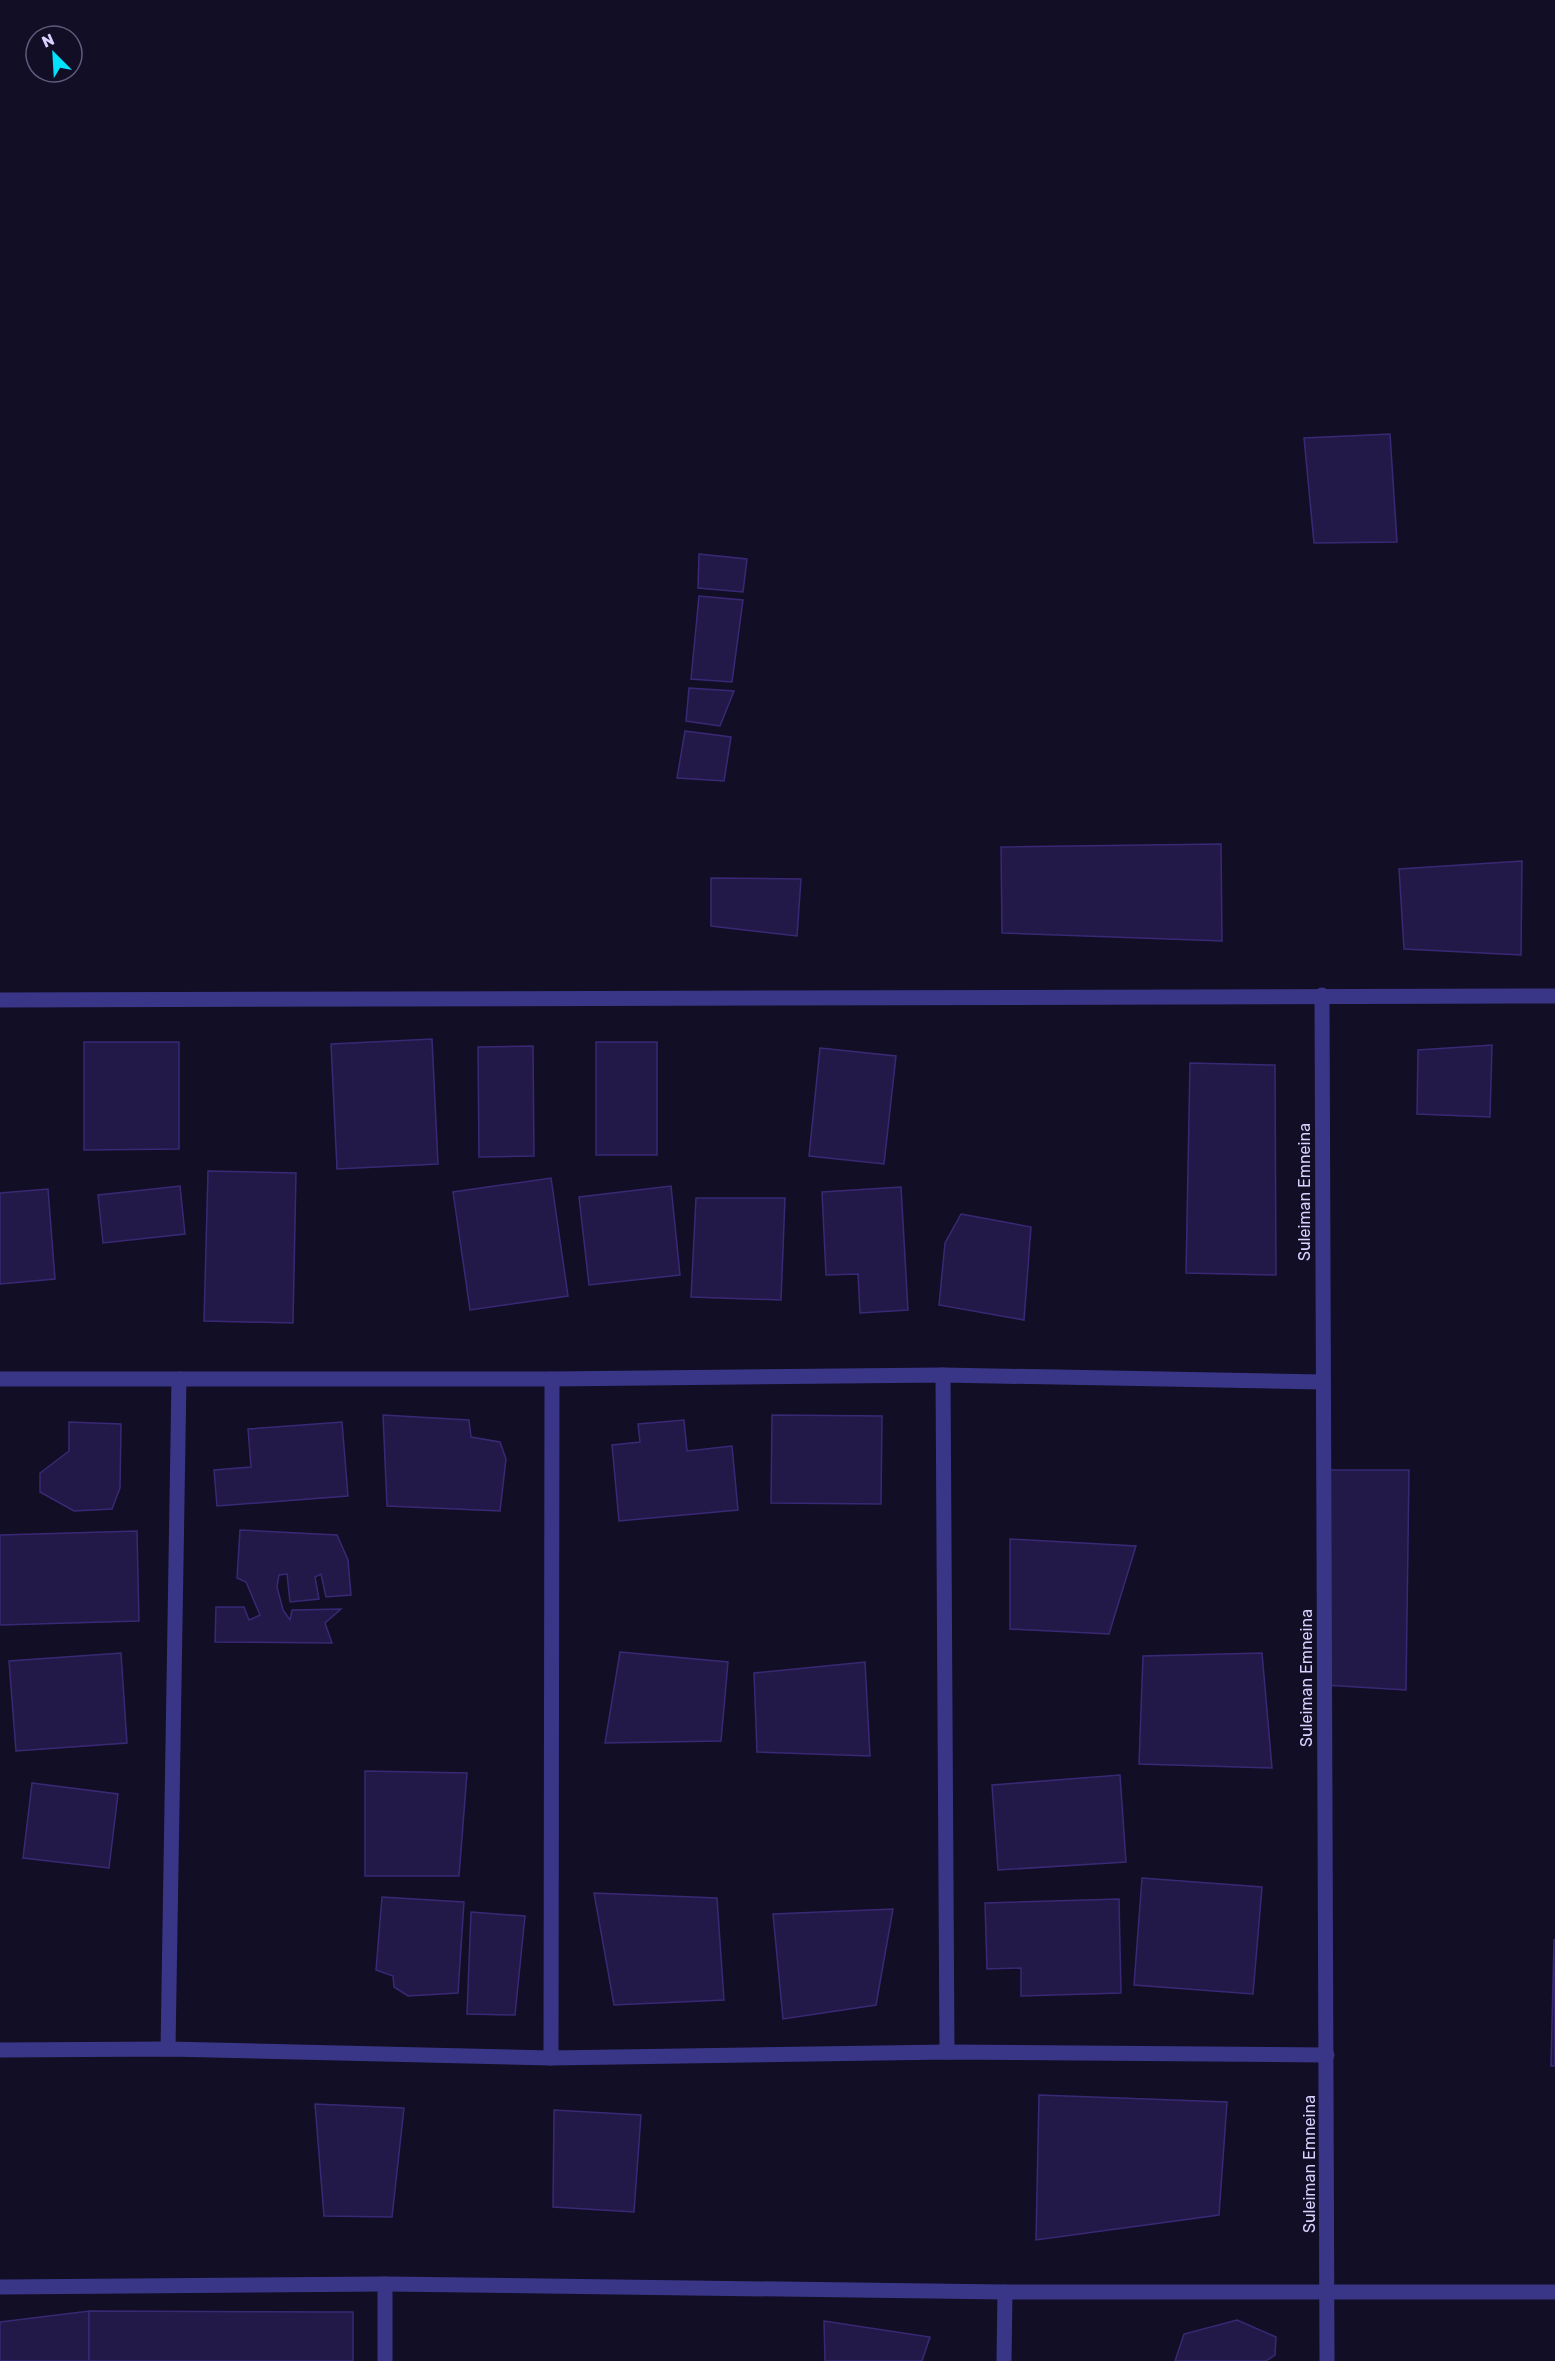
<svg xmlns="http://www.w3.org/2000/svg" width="1555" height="2361" font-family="Rubik,sans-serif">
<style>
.building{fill:#231948;stroke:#392975;stroke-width:1.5}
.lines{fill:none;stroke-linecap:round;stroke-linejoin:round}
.street{stroke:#3a3687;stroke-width:15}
.labels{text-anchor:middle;stroke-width:4.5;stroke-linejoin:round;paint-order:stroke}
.street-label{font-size:16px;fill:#d8d2ff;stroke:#120e26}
</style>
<rect width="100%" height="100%" fill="#120e26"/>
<g class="building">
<polygon points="1390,434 1397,542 1314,543 1304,438"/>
<polygon points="699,554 747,559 743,592 698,588"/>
<polygon points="699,596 743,600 732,682 691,679"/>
<polygon points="689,688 734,691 720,726 686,721"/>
<polygon points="685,731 731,737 724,781 677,778"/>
<polygon points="1221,844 1222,941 1002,933 1001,847"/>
<polygon points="1522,861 1521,955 1404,949 1399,869"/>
<polygon points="711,878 801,879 797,936 711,926"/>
<polygon points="432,1039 438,1164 337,1169 331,1044"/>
<polygon points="84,1042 179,1042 179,1149 84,1150"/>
<rect x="596" y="1042" width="61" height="113"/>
<polygon points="1492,1045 1490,1117 1417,1114 1418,1050"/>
<polygon points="533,1046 534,1156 479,1157 478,1047"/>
<polygon points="820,1048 896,1056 884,1164 809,1156"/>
<polygon points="1190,1063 1275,1065 1276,1275 1186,1273"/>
<polygon points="208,1171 296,1173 293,1323 204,1321"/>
<polygon points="551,1178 568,1296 470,1310 453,1192"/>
<polygon points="180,1186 185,1234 103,1243 98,1195"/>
<polygon points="671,1186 680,1275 589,1285 579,1197"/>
<polygon points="901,1187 908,1310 860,1313 858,1274 826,1275 822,1192"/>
<polygon points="48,1189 55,1279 0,1284 0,1193"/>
<polygon points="696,1198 785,1198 781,1300 691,1297"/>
<polygon points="961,1214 1031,1227 1024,1320 939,1305 945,1243"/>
<polygon points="383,1415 469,1420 471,1437 500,1442 506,1459 500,1511 387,1506"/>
<polygon points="772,1415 882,1416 881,1504 771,1503"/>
<polygon points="684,1420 687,1451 732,1446 738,1510 619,1521 612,1445 640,1442 638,1424"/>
<polygon points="69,1422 121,1424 120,1488 112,1509 74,1511 40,1492 40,1473 69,1451"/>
<polygon points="342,1422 348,1496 217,1506 214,1470 251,1467 248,1429"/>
<polygon points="1323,1470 1409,1470 1406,1690 1324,1685"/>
<polygon points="240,1530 337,1535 348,1560 351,1595 326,1597 321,1574 315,1577 319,1599 290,1602 287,1574 279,1575 277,1587 283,1610 290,1620 292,1610 341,1609 325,1623 332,1643 215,1642 216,1607 244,1607 249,1620 260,1615 246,1582 237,1578"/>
<polygon points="137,1531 139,1621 0,1625 0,1535"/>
<polygon points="1010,1539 1136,1546 1109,1634 1010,1629"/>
<polygon points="620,1652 728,1662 721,1741 605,1743"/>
<polygon points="121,1653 127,1743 16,1751 9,1661"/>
<polygon points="1262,1653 1272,1768 1139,1764 1143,1656"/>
<polygon points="865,1662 870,1756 757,1752 754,1673"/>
<polygon points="365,1771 467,1773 459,1876 365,1876"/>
<polygon points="1120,1775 1126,1862 998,1870 992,1785"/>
<polygon points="32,1783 118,1794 109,1868 23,1858"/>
<polygon points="1142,1878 1262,1887 1253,1994 1134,1985"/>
<polygon points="594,1893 717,1898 724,2000 614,2005"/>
<polygon points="382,1897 464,1902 458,1993 408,1996 394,1987 393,1976 376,1970"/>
<polygon points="1119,1899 1121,1993 1021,1996 1021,1968 987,1969 985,1903"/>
<polygon points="893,1909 876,2005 783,2019 773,1914"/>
<polygon points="471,1912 525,1916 515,2015 467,2014"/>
<polygon points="1554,1939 1555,2066 1551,2066"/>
<polygon points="1039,2095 1227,2102 1219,2215 1036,2240"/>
<polygon points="315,2104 404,2108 392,2217 324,2216"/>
<polygon points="554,2110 641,2115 634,2212 553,2207"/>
<polygon points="89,2311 89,2361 0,2361 0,2322"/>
<polygon points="89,2311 353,2312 353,2361 89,2361"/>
<polygon points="1237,2320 1276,2337 1275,2355 1266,2361 1175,2361 1184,2334"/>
<polygon points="824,2321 930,2337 922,2361 825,2361"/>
</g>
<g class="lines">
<g class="street">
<polyline points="1322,995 1327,2361"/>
<polyline points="0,1000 1555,996"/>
<polyline points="943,1375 947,2052"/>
<polyline points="0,1379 552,1379 943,1375 1322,1382"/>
<polyline points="168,2049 179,1379"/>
<polyline points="0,2050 168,2049 551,2058 947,2052 1327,2055"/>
<polyline points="551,2058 552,1379"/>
<polyline points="0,2287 385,2284 1005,2292 1555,2292"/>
<polyline points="385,2361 385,2284"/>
<polyline points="1004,2361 1005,2292"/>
</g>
</g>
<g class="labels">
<g class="street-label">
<text transform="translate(1304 1192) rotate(-90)" y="6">Suleiman Emneina</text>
<text transform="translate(1306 1678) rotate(-90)" y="6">Suleiman Emneina</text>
<text transform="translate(1309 2164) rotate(-90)" y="6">Suleiman Emneina</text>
</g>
</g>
<g transform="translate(54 54) rotate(336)"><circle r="28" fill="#120e26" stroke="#615c7d" stroke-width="1.5"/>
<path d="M0-4.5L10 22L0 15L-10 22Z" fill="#00e2fd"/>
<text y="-9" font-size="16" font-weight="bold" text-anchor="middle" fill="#d8d2ff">N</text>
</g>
</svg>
